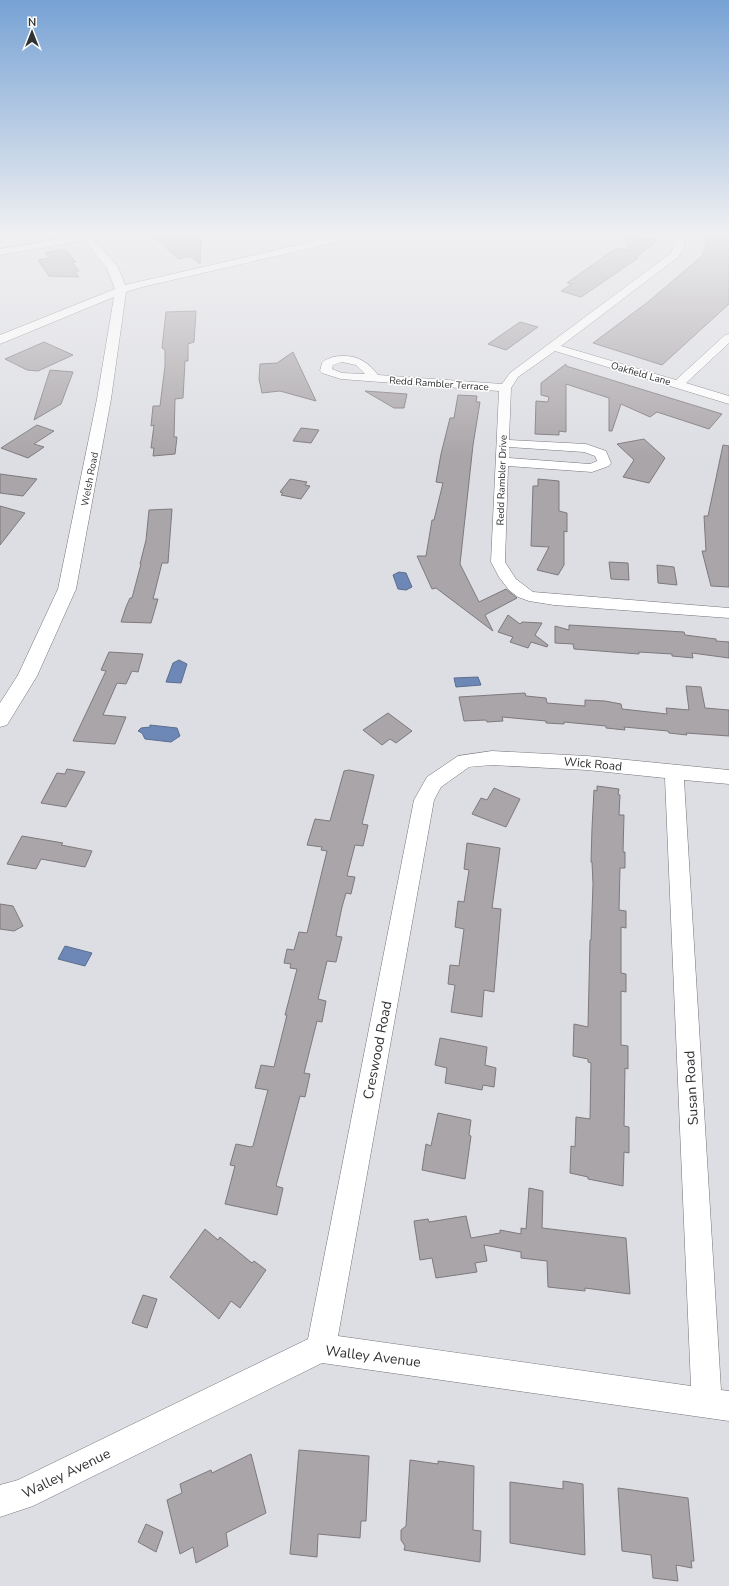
<svg xmlns="http://www.w3.org/2000/svg" width="729" height="1586" font-family="'Nunito Sans',sans-serif">
<style>
.water{fill:#6d87b6;stroke:#5b6e8f}
.building{fill:#aaa5a8;stroke:#7e797c}
.lines{fill:none;stroke-linecap:round;stroke-linejoin:round}
.minor-casing{stroke:#737479;stroke-width:1}
.secondary-casing{stroke:#737479;stroke-width:1}
.minor{fill:#fff;fill-rule:evenodd}
.secondary{fill:#fff;fill-rule:evenodd}
.labels{text-anchor:middle;stroke-width:3;stroke-linejoin:round;paint-order:stroke}
.far-street-label{font-size:10px;fill:#313234;stroke:#fff}
.street-label{font-size:12px;fill:#313234;stroke:#fff}
.near-street-label{font-size:14px;fill:#313234;stroke:#fff}
</style>
<rect width="100%" height="100%" fill="#dddee3"/>
<g class="water">
<polygon points="399,572 406,573 412,587 406,590 398,589 393,575"/>
<polygon points="179,660 187,664 181,683 166,682 173,663"/>
<polygon points="478,677 481,685 456,687 454,678"/>
<polygon points="150,725 177,728 180,736 171,742 145,739 142,733 138,731 141,728 150,727"/>
<polygon points="65,946 92,953 85,966 58,959"/>
</g>
<g class="building">
<polygon points="151,235 195,235 201,240 200,264 190,256 179,259"/>
<polygon points="704,235 729,236 729,304 662,365 593,343 648,302 702,256 706,247"/>
<polygon points="625,237 658,240 636,257 638,258 581,297 561,291 572,284 567,283 616,248 629,250"/>
<polygon points="65,249 76,262 72,262 79,271 75,272 79,277 49,276 38,260 49,258 45,253"/>
<polygon points="196,311 194,342 188,344 188,361 185,361 183,398 175,399 174,437 177,437 175,454 153,456 154,448 151,448 154,425 151,426 153,406 160,406 165,366 165,350 162,348 166,312"/>
<polygon points="520,322 538,327 506,350 488,344"/>
<polygon points="44,342 73,355 38,371 27,370 5,359"/>
<polygon points="293,352 316,401 280,391 262,393 259,379 260,364 277,363"/>
<polygon points="566,364 566,366 722,414 709,429 657,412 650,417 621,404 612,431 609,431 609,398 566,384 566,432 559,431 559,435 535,434 536,401 548,402 549,397 541,395 541,383"/>
<polygon points="50,370 73,372 61,404 34,420"/>
<polygon points="365,391 407,394 404,408 394,408"/>
<polygon points="458,395 477,396 476,402 480,402 473,445 460,564 479,602 506,589 517,598 485,615 493,631 436,588 432,589 417,556 426,556 432,520 434,520 443,483 436,482 441,454 450,418 454,418"/>
<polygon points="37,425 54,431 34,444 44,447 28,458 1,448"/>
<polygon points="301,428 319,430 311,443 293,441"/>
<polygon points="644,439 665,458 649,483 623,477 634,460 617,444"/>
<polygon points="723,445 729,446 729,587 711,586 702,551 706,551 704,516 708,516"/>
<polygon points="0,474 37,479 23,496 0,493"/>
<polygon points="290,479 307,482 305,485 310,486 301,499 281,495 283,493 280,492"/>
<polygon points="538,479 559,481 559,511 567,513 567,532 564,531 564,565 558,575 537,570 549,547 531,546 533,486 538,486"/>
<polygon points="0,506 25,513 0,545"/>
<polygon points="172,509 168,563 162,563 153,599 158,599 151,623 121,622 126,607 130,598 132,598 141,564 140,564 146,540 149,510"/>
<polygon points="609,562 628,563 629,580 611,579"/>
<polygon points="657,565 674,567 677,585 658,583"/>
<polygon points="508,615 520,624 522,622 542,623 535,635 548,645 547,647 531,642 528,648 510,642 513,637 498,632"/>
<polygon points="569,625 684,632 685,635 716,639 716,641 729,642 729,658 692,653 693,658 672,656 672,654 639,652 639,654 574,649 573,644 555,643 555,626 569,630"/>
<polygon points="109,652 143,654 138,672 132,671 126,684 117,683 103,715 126,717 115,744 73,741 106,671 101,670"/>
<polygon points="686,686 701,687 705,708 729,710 729,736 686,733 687,735 669,733 668,731 624,727 625,730 606,728 606,726 564,722 564,724 546,723 546,721 502,717 503,721 487,722 486,720 464,721 459,697 525,693 526,696 546,698 547,703 585,706 585,700 605,701 621,704 622,709 667,714 666,708 689,710"/>
<polygon points="388,713 412,731 396,743 390,739 382,745 363,730"/>
<polygon points="67,769 85,772 66,807 41,803 57,773 65,774"/>
<polygon points="349,770 374,775 362,824 368,825 363,846 355,845 347,876 355,877 351,894 346,893 342,907 336,936 342,937 336,962 327,961 318,999 326,1001 322,1022 317,1021 304,1073 310,1074 305,1097 300,1096 276,1186 283,1188 277,1215 225,1204 235,1166 230,1165 236,1144 251,1147 253,1146 268,1090 255,1088 261,1065 274,1067 287,1015 285,1015 297,969 290,968 291,964 284,963 287,949 294,950 299,932 307,933 327,851 321,850 322,847 307,845 315,819 330,821 344,771"/>
<polygon points="597,786 619,789 618,794 620,795 619,815 624,815 623,852 625,852 625,868 620,868 619,910 626,911 626,928 621,927 621,973 626,974 626,992 621,991 621,1045 628,1046 628,1069 625,1068 624,1126 629,1127 629,1153 624,1152 623,1186 588,1179 588,1177 570,1173 571,1146 575,1147 576,1117 590,1119 591,1063 588,1062 588,1059 573,1056 574,1024 588,1027 590,940 591,940 593,884 592,862 591,862 592,828 594,790 597,791"/>
<polygon points="494,788 520,799 506,827 472,814 481,798 487,800"/>
<polygon points="22,836 63,843 61,845 92,851 85,867 41,859 36,869 7,864"/>
<polygon points="467,843 500,848 492,908 501,909 494,992 484,990 482,1017 451,1012 455,985 448,984 450,965 459,966 464,929 455,927 458,901 464,902 469,870 464,869"/>
<polygon points="0,904 13,906 23,926 14,931 0,929"/>
<polygon points="440,1038 487,1047 485,1065 496,1068 494,1087 483,1085 482,1090 445,1083 447,1068 435,1065"/>
<polygon points="438,1113 471,1120 469,1135 471,1136 465,1179 422,1170 426,1144 431,1146"/>
<polygon points="529,1188 543,1191 542,1228 626,1238 630,1294 585,1288 585,1291 548,1287 547,1261 521,1258 521,1252 484,1245 487,1261 475,1263 477,1272 436,1278 432,1258 420,1260 414,1221 428,1219 429,1222 466,1216 471,1238 500,1233 500,1230 521,1234 521,1228 526,1229"/>
<polygon points="205,1229 218,1240 220,1237 252,1263 254,1261 266,1270 240,1308 231,1301 219,1319 170,1277"/>
<polygon points="143,1295 157,1299 147,1328 132,1323"/>
<polygon points="299,1450 369,1456 366,1521 361,1521 360,1538 318,1534 317,1557 290,1554"/>
<polygon points="251,1454 266,1513 226,1533 228,1546 196,1563 193,1547 180,1554 167,1500 182,1493 180,1484 211,1470 212,1473"/>
<polygon points="410,1460 438,1464 438,1461 474,1466 473,1530 481,1531 480,1562 404,1550 405,1546 401,1540 401,1530 406,1526"/>
<polygon points="563,1481 583,1484 585,1555 510,1543 510,1482 563,1489"/>
<polygon points="618,1488 688,1498 694,1561 691,1561 692,1568 676,1565 678,1581 653,1578 651,1555 622,1551"/>
<polygon points="146,1524 163,1532 156,1552 138,1542"/>
</g>
<g class="lines">
<defs>
<g id="minor">
<polygon points="84,235 90,235 92,237 87,240 0,255 0,249"/>
<polygon points="319,235 328,235 333,241 328,244 325,243"/>
<path d="M 674,235 L 683,235 L 685,245 L 678,257 L 561,346 L 676,380 L 725,335 L 729,334 L 729,343 L 686,383 L 729,396 L 729,404 L 555,351 L 518,377 L 511,388 L 509,440 L 586,444 L 606,451 L 611,463 L 609,466 L 592,472 L 508,466 L 505,562 L 516,579 L 533,592 L 729,608 L 729,618 L 554,605 L 529,601 L 518,597 L 509,590 L 499,577 L 491,562 L 499,391 L 341,379 L 322,373 L 320,371 L 322,363 C 325,359 329,359 333,357 C 353,353 367,360 378,375 L 502,384 L 510,373 L 671,253 L 675,245 ZM 342,362 L 356,365 L 365,374 L 342,373 L 332,369 L 333,365 ZM 509,447 L 584,452 L 595,456 L 597,461 L 590,464 L 509,458 Z"/>
<path d="M 492,751 L 587,756 L 729,770 L 729,784 L 684,780 L 721,1390 L 729,1391 L 729,1421 L 322,1363 L 33,1506 L 0,1517 L 0,1485 L 18,1480 L 308,1339 L 414,800 L 427,777 L 458,756 ZM 492,765 L 587,770 L 665,778 L 691,1386 L 338,1336 L 434,800 L 441,787 L 469,767 Z"/>
</g>
<polygon id="secondary" points="80,235 90,235 118,267 125,285 341,235 359,235 354,238 142,287 126,292 111,399 76,589 37,676 7,725 0,727 0,703 18,675 58,589 97,399 114,297 0,344 0,335 115,289 107,268"/>
</defs>
<use href="#minor" class="minor-casing"/>
<use href="#secondary" class="secondary-casing"/>
<use href="#minor" class="minor"/>
<use href="#secondary" class="secondary"/>
</g>
<linearGradient id="sky" x2="0" y2="1"><stop stop-color="#77a2d4"/><stop offset="0.51" stop-color="#f0f0f2"/><stop offset="1" stop-color="#f0f0f2" stop-opacity="0"/></linearGradient>
<rect width="729" height="457" fill="url(#sky)"/>
<g class="labels">
<g class="far-street-label">
<text transform="translate(641 373) rotate(16)" y="4">Oakfield Lane</text>
<text transform="translate(439 383) rotate(4)" y="4">Redd Rambler Terrace</text>
<text transform="translate(89 479) rotate(-79)" y="4">Welsh Road</text>
<text transform="translate(501 480) rotate(-88)" y="4">Redd Rambler Drive</text>
</g>
<g class="street-label">
<text transform="translate(593 764) rotate(5)" y="4">Wick Road</text>
</g>
<g class="near-street-label">
<text transform="translate(377 1050) rotate(-79)" y="5">Creswood Road</text>
<text transform="translate(691 1088) rotate(-93)" y="5">Susan Road</text>
<text transform="translate(373 1356) rotate(7)" y="5">Walley Avenue</text>
<text transform="translate(66 1473) rotate(-26)" y="5">Walley Avenue</text>
</g>
</g>
<g transform="translate(32 32)" stroke="#ffffff" stroke-width="3" paint-order="stroke">
<path d="M0-3L7 15L0 10L-7 15Z" fill="#313234"/>
<text y="-6" font-size="11" font-weight="bold" text-anchor="middle" fill="#313234">N</text>
</g>
</svg>
